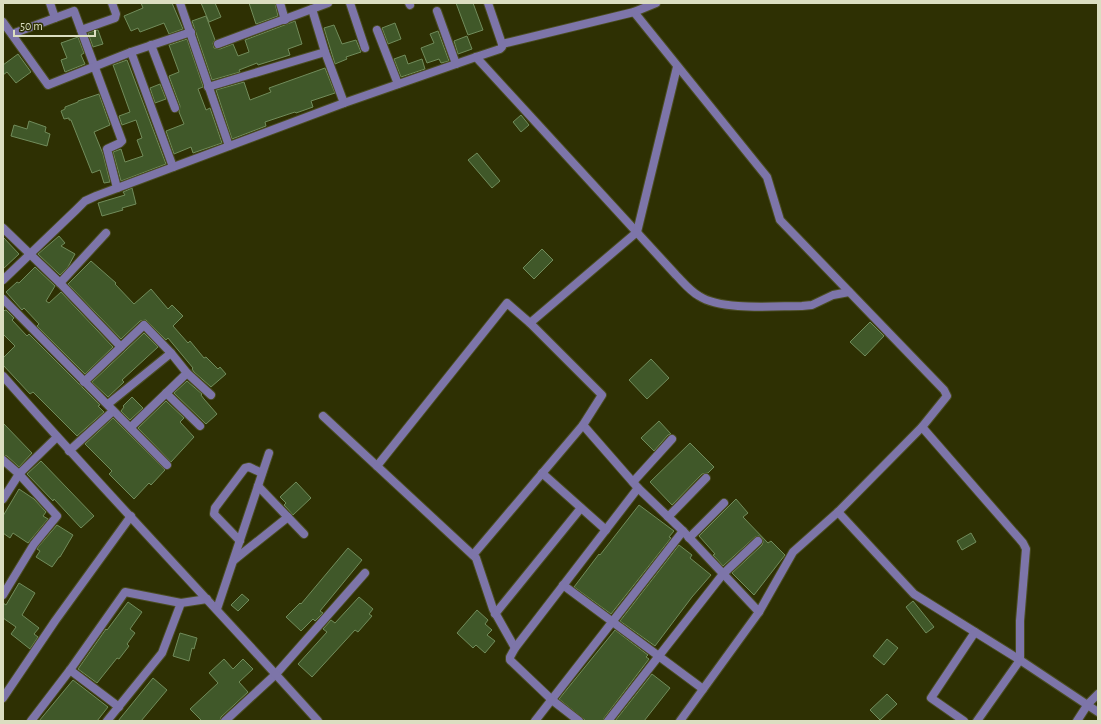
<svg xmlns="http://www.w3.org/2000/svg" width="1101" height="724" font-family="'Alegreya Sans',sans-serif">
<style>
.building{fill:#405829;stroke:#718c5b}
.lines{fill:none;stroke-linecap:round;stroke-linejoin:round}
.minor-casing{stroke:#4a4c21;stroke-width:10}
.tertiary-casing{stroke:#4a4c21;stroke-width:10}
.minor{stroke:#7d75a9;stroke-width:8}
.tertiary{stroke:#7d75a9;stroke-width:8}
</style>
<rect width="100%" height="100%" fill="#2e3003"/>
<g class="building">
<polygon points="141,3 172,3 183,29 169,34 164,23 140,32 138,28 131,31 124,16 143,8"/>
<polygon points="201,3 215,3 221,17 209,22"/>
<polygon points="249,3 275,3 278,16 256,24"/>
<polygon points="456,3 473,3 483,30 468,35"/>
<polygon points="206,16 215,40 213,43 214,48 220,49 233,44 238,56 249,52 245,40 295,21 302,44 288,49 290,55 258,65 257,63 239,70 240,72 212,80 192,21"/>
<polygon points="395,23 401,39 388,44 382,28"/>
<polygon points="334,25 342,44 356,40 361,52 346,57 347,59 335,64 324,28"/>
<polygon points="98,30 103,44 93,47 88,33"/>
<polygon points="438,31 449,61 441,63 439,59 427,63 421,48 434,43 430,34"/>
<polygon points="467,36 472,49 458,54 454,41"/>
<polygon points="78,37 84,53 81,55 85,64 65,72 61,60 67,58 61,43"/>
<polygon points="187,39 203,86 203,87 198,89 206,110 210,108 222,143 193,153 191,147 174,154 166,131 184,124 179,112 180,106 170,79 169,76 179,72 169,45"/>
<polygon points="18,54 31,72 16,83 7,72 3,75 3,65"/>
<polygon points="405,55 408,64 422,59 425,69 401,77 394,59"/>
<polygon points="127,60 166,164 121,181 113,152 121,149 125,162 143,156 137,140 142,138 136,120 122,125 119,116 130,112 113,65"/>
<polygon points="325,68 335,93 311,101 313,107 296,113 295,112 265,122 266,126 232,139 216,90 244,82 250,100 271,92 269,88"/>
<polygon points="160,84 166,99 155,103 150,88"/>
<polygon points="99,94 110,125 94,132 103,154 110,182 104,183 100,170 92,173 71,120 69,120 69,118 64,119 61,111 65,109 65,107 78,102 78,101"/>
<polygon points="521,115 529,125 521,132 513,122"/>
<polygon points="29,121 46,127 45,132 50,134 47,146 11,136 14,125 27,129"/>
<polygon points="477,153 500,181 492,188 468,160"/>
<polygon points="132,188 136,204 122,208 123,210 102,216 98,203 125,195 123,192"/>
<polygon points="59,236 65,243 61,246 75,254 68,267 60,275 38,254"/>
<polygon points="3,237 19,254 3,269"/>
<polygon points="542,249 553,260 534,279 523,268"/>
<polygon points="91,261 116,283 115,284 134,304 151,289 168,309 172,305 183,316 173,326 188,343 190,341 204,358 206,357 218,369 220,367 226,374 211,387 194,372 192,369 193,368 168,338 166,340 146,320 140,321 121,339 68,284"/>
<polygon points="35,267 55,286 46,301 49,303 61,292 113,347 85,374 37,326 39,324 24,308 22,310 6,292 17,282 19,283"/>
<polygon points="6,310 14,318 12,320 27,336 29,334 100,405 98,406 104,412 77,436 33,392 30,394 3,365 3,358 15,346 3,334 3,311"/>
<polygon points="870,322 884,336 865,356 850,342"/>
<polygon points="144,333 158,347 122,380 124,382 108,397 92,382"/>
<polygon points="651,359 669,378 647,399 629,380"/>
<polygon points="187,381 202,394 201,395 204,399 217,414 206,424 174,393"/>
<polygon points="132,397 143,408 130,420 121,411 124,407 123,406"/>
<polygon points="166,401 184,418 180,422 194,437 171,462 138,428"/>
<polygon points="113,418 165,470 151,485 149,483 134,499 109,474 112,471 85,444"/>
<polygon points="659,421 671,434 668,435 654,451 641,438"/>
<polygon points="3,423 32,453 19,467 7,456 3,455"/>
<polygon points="690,443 714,467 708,473 702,474 672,505 650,482"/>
<polygon points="41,461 94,516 81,528 54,499 53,501 27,474"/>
<polygon points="296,482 311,498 293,515 284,505 286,503 280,497"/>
<polygon points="19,489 34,499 46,512 43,516 48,519 28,543 13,533 10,538 3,533 3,516"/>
<polygon points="736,499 748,513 743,517 768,543 771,541 785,555 754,595 732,573 762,545 763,542 762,538 759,536 755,537 723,566 713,555 715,554 699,536"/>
<polygon points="639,505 674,531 669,537 671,538 611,614 574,587 599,554 600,555"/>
<polygon points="57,525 73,535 60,557 59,557 52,567 36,557 40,551 37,549 38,547"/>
<polygon points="971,533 976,542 962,550 957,541"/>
<polygon points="679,545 692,555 690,558 711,575 692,597 655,646 620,621"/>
<polygon points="348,548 362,560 320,611 323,613 315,621 313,619 301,631 286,617 300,603 301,604"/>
<polygon points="19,583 35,593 22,615 39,628 34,634 38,637 30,649 11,634 16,627 3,618 3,603 6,605"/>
<polygon points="242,594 249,600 238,611 231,605"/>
<polygon points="359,597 373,609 369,614 372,616 358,632 355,630 312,677 298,664 327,632 323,629 331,620 335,623"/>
<polygon points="913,601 934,627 926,633 906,607"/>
<polygon points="128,602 142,612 130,629 135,633 127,644 129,646 119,659 117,658 97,683 78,669 106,629 107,630"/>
<polygon points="477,610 488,620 485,624 492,630 487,635 495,641 485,653 476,645 473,648 457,633"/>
<polygon points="615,630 648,655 646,657 649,659 604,718 603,721 586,721 559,699"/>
<polygon points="180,633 197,638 194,649 192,648 189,661 173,656"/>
<polygon points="887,639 898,648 884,665 873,656"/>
<polygon points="224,659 233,669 243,659 253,669 239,682 248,692 221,717 220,721 202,721 190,709 218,683 209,673"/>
<polygon points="652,674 670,688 644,721 615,721"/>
<polygon points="153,678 167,690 141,721 118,721"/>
<polygon points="73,680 108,707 97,721 39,721"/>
<polygon points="887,694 897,704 880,720 870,710"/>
</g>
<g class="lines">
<defs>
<g id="minor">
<polyline points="50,3 55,18 74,11 122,141 120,143 107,149 117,188"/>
<polyline points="180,3 229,146"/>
<polyline points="280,3 285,20"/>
<polyline points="350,3 365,48"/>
<polyline points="409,3 410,5"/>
<polyline points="312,9 325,52 344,103"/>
<polyline points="437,11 456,64"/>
<polyline points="634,12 767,177 780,220 944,390 947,396 922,427 838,512 793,552 759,612 680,721"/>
<polyline points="3,22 48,85 131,52 191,32"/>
<polyline points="81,30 115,18 116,14 112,3"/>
<polyline points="377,30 398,84"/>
<polyline points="12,34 55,18"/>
<polyline points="218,44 328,3"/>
<polyline points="502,44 634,12 656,3"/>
<polyline points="151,45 175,108"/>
<polyline points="131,52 173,167"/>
<path d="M 476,57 L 676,275 C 683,282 690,291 699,296 C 722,311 774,306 802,306 L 812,305 L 833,295 L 849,292"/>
<polyline points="208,87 325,52"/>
<polyline points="3,228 60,283 121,347"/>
<polyline points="60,283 106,233"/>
<polyline points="3,299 167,465"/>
<polyline points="530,323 637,232 677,67"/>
<polyline points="84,382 144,325 171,353 187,373 211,395"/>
<polyline points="166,393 200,426"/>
<polyline points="108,404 171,353"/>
<polyline points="323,416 476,558 493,609 515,648"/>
<polyline points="131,427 187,373"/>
<polyline points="922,427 1023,543 1026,549 1020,621 1020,660 977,721"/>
<polyline points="69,451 113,411"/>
<polyline points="3,460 19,474 57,516 34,544 3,595"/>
<polyline points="377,466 507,303 530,323 602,395 583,425 638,488 683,531 759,612"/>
<polyline points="542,473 606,530"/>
<polyline points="633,482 672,439"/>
<polyline points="258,486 304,534"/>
<polyline points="3,499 19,474 57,437"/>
<polyline points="838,512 914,594 1020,660 1098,712"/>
<polyline points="668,517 706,478"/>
<polyline points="689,538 724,503"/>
<polyline points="240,541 214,514 215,508 245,468 249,467 262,473"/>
<polyline points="473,555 583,425"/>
<polyline points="234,560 288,517"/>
<polyline points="563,585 703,689"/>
<polyline points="217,609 269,453"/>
<polyline points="495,614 581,508"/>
<polyline points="70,670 119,707"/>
<polyline points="3,698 55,621 131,516"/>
<polyline points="31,721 70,670 125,592 181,603"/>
<polyline points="107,721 162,653 181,603 207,599"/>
<polyline points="225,721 276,674 365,573"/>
<polyline points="535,721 683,531"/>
<polyline points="579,721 552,700 510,660 510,657 515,648 638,488"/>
<polyline points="608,721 723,574 758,541"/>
<polyline points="964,721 931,698 975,632"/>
<polyline points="1077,721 1088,704 1098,694"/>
</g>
<g id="tertiary">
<polyline points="3,280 76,210 85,201 96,196 344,103 476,57 500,49 502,47 502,44 488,3"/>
<path d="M 3,376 C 106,493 214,605 318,721"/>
</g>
</defs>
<use href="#minor" class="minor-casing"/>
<use href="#tertiary" class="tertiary-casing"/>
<use href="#minor" class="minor"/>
<use href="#tertiary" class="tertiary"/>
</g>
<rect width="1101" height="724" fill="none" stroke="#dbdec1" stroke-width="8"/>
<path d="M14 30v6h81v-6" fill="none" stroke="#dbdec1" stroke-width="2"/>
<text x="20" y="30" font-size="12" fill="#dbdec1" stroke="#2e3003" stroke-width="3" paint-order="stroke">50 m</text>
</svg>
